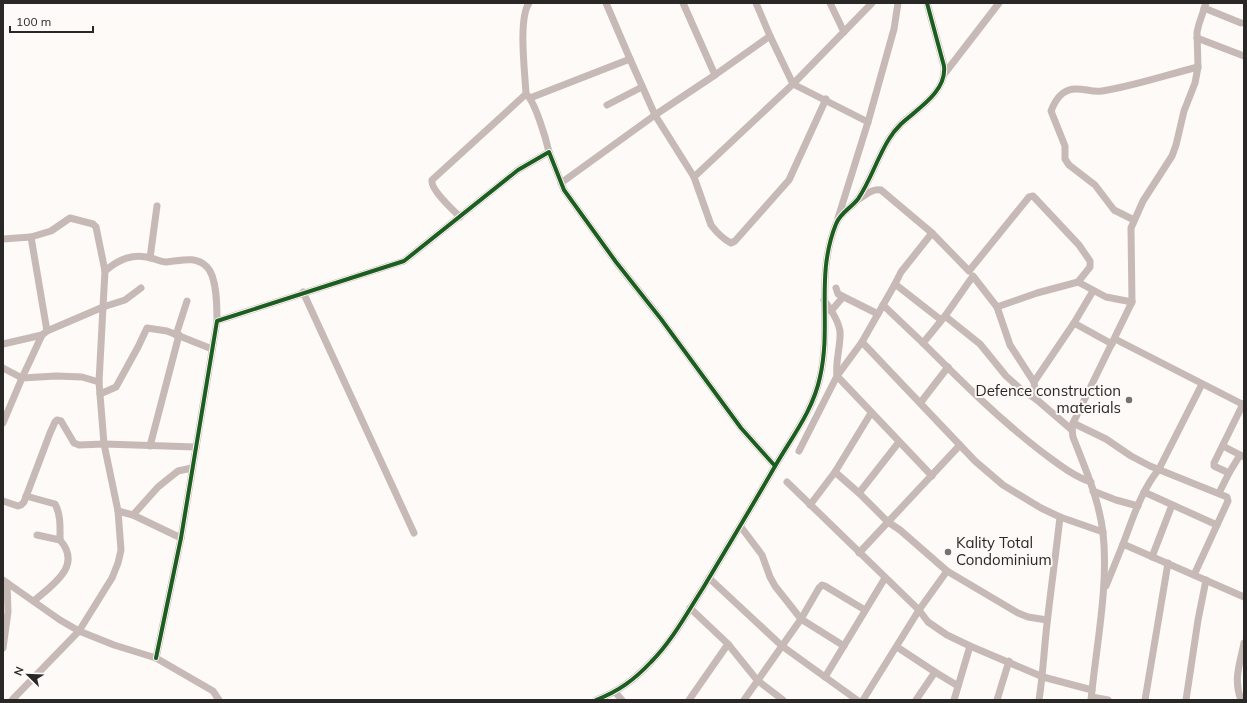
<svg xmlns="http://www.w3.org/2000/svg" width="1247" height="703" font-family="Mulish,sans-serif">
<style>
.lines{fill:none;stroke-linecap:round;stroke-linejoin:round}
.minor{stroke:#c7bab6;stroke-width:7}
.cycleway-casing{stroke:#fef9f7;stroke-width:6}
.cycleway{stroke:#1b5e20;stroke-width:4}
.poi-dot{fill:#737270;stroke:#fef9f7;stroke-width:1.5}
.labels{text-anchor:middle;stroke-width:4;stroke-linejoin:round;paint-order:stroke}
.poi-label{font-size:15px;fill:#292827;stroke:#fef9f7;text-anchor:end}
</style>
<rect width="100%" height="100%" fill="#fdfaf8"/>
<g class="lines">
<g class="minor">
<path d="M 529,3 C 518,19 525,73 526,94 C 535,101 546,139 549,152"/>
<path d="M 606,3 L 630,59 L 655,115 L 694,177 L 711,225 C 717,233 723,239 731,243 L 735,241 L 789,180 L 826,99"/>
<polyline points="683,3 715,75"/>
<polyline points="756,3 770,36 793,84 868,122"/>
<polyline points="830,3 844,32"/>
<polyline points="1204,8 1241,23"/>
<polyline points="1197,38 1244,56"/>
<polyline points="945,73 999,3"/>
<polyline points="530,98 630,59"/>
<polyline points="607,105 642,87"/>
<polyline points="694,177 793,84 872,3"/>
<polyline points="561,183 655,115 715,75 770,36"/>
<path d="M 859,199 C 866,195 872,188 881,190 L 932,233 L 969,271 L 1029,197 L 1033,196 L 1079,245 L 1090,261 L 1090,267 L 1078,282"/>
<path d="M 460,217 C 453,210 430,189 432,180 L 526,94"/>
<polyline points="838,218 868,122 894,29 898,3"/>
<path d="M 1134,220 L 1114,210 L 1095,185 L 1069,165 L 1065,159 L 1065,146 L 1051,111 C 1054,103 1060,93 1069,90 C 1079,86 1091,93 1102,91 C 1134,86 1166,75 1198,67"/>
<polyline points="31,237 47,331"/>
<polyline points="3,239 31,237 51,231 70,218 93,224 96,227 105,271 103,307 125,300 141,288"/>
<polyline points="150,258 157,206"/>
<path d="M 105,271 C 119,259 133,253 151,258 C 156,259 160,262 166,262 C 181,261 195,255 207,267 C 217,277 217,306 217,321"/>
<polyline points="895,284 901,272 932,233"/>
<polyline points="836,288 838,294 878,314"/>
<polyline points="303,292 414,533"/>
<path d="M 824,300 C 831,310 838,320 840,331 C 841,346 835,361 837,376 L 932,476"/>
<polyline points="883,305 923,343"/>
<polyline points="997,307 1037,293 1078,282 1106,297 1132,302"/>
<polyline points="831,311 843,297"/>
<polyline points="945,316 973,276 997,307 1010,345 1034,382 1036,399"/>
<polyline points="1074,323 1093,291"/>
<polyline points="176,335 187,301"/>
<polyline points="1115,339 1244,405"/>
<polyline points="862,342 975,461 1003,485 1041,508 1060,517 1103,532"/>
<polyline points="3,344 42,335"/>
<polyline points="3,368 22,378 56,376 82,377 99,382"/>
<polyline points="1034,382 1074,323 1112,344"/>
<polyline points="100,394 116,387 138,347 147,328 167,331 212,349"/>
<polyline points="921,402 948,367"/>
<polyline points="3,423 22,378 42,335 47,331 103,307 99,382 104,444 118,511 121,550 118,563 112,578 79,631 12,700"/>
<polyline points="1073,423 1106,439 1131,456 1150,466 1227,497 1228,501 1194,575"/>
<path d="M 1072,430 L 1036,399 L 1023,391 L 1006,376 L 980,344 L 945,316 L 923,343 C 961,381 999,419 1042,452 C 1057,463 1073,476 1091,482"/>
<polyline points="150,446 179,335"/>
<polyline points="1223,446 1244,457"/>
<polyline points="799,451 837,376 862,342 895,284 941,320"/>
<polyline points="835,472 859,493 888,522 859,553"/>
<polyline points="1229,473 1240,455"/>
<polyline points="787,482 919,610 928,622 947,635 970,646 1043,677 1092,690"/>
<polyline points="1093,491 1116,500 1138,506"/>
<polyline points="1144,492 1217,525"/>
<polyline points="859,493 899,442"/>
<polyline points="1219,493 1229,473 1216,467 1214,466 1214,463 1243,404"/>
<path d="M 26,496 L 55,504 C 61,515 60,527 60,540 C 83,566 52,585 34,601"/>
<polyline points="3,501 18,506 21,505 24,502 50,433 55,422 57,420 61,421 74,443 79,445 104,444 196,447"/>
<polyline points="810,505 835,472 871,413"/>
<polyline points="118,511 133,515 181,538"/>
<polyline points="133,515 158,487 178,471 192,468"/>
<polyline points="741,527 762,555 770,577 775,586 801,619 744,700"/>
<polyline points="37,535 60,540"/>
<path d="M 1123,544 C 1133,518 1141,491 1159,469 L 1202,384"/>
<polyline points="1152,557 1172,505"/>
<polyline points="947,571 900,530 888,522 960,445"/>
<polyline points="709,578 782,646 857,700"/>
<polyline points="3,580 60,620 79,631 114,645 156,658 213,691 219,700"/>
<polyline points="1106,586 1123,544 1244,597"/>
<polyline points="690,608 728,644 757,680 783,700"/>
<polyline points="844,646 801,619 819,588 822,585 825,586 865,610"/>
<polyline points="897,647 935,672 916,700"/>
<polyline points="3,648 8,612 7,583"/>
<polyline points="156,658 181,538 217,321 404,261 518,170 549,152 564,190 616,262 661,319 741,428 775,466"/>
<polyline points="935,672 958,686"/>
<polyline points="825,677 885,578"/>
<polyline points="615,692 622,700"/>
<polyline points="1092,697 1108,700"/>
<path d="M 596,700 C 619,691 634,680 651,662 C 672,641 687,613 703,588 C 727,548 751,508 774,468 C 791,438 813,411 820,377 C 832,325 815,276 836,224 C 840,213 851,208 858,199 C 871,180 877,158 889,139 C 892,134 897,128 901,124 C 917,109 947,92 944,66 L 927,3"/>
<polyline points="689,700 728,644"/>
<polyline points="863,700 919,610 947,571 1018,613 1028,617 1047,620"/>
<polyline points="954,700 970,646"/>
<polyline points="997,700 1009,661"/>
<path d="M 1039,700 C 1043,675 1044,649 1047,624 C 1051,588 1056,553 1060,517"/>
<path d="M 1091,700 C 1096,647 1109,585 1103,533 C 1099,499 1085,468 1073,437 L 1072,430 L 1073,423 L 1132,302 L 1131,228 L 1143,201 L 1172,156 L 1176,145 L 1184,111 L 1195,83 L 1198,67 L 1197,32 L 1199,24 L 1206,3"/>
<polyline points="1145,700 1168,563"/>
<polyline points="1186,700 1198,620 1206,580"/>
<path d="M 1241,700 C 1233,679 1240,664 1244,643"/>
</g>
<defs>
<g id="cycleway">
<polyline points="156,658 181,538 217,321 404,261 518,170 549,152 564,190 616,262 661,319 741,428 775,466"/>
<path d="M 596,700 C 619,691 634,680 651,662 C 672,641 687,613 703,588 C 727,548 751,508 774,468 C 791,438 813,411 820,377 C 832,325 815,276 836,224 C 840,213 851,208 858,199 C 871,180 877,158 889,139 C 892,134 897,128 901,124 C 917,109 947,92 944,66 L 927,3"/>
</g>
</defs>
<use href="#cycleway" class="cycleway-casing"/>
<use href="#cycleway" class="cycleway"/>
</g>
<g class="poi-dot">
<circle cx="1129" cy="400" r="4"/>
<circle cx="948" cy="552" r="4"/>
</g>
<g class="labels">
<g class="poi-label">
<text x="1121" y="396">Defence construction<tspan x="1121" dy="17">materials</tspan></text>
<text x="956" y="548" text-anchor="start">Kality Total<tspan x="956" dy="17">Condominium</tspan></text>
</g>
</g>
<rect width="1247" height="703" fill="none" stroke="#292827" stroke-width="8"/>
<g transform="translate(28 675) rotate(293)" stroke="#fef9f7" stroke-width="3" paint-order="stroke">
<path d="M0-3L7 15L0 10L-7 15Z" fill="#292827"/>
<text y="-6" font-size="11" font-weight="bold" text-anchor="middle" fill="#292827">N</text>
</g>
<path d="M10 26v6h83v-6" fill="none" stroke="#292827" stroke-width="2"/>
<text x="16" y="26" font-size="12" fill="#292827" stroke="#fef9f7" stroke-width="3" paint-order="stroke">100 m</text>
</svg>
